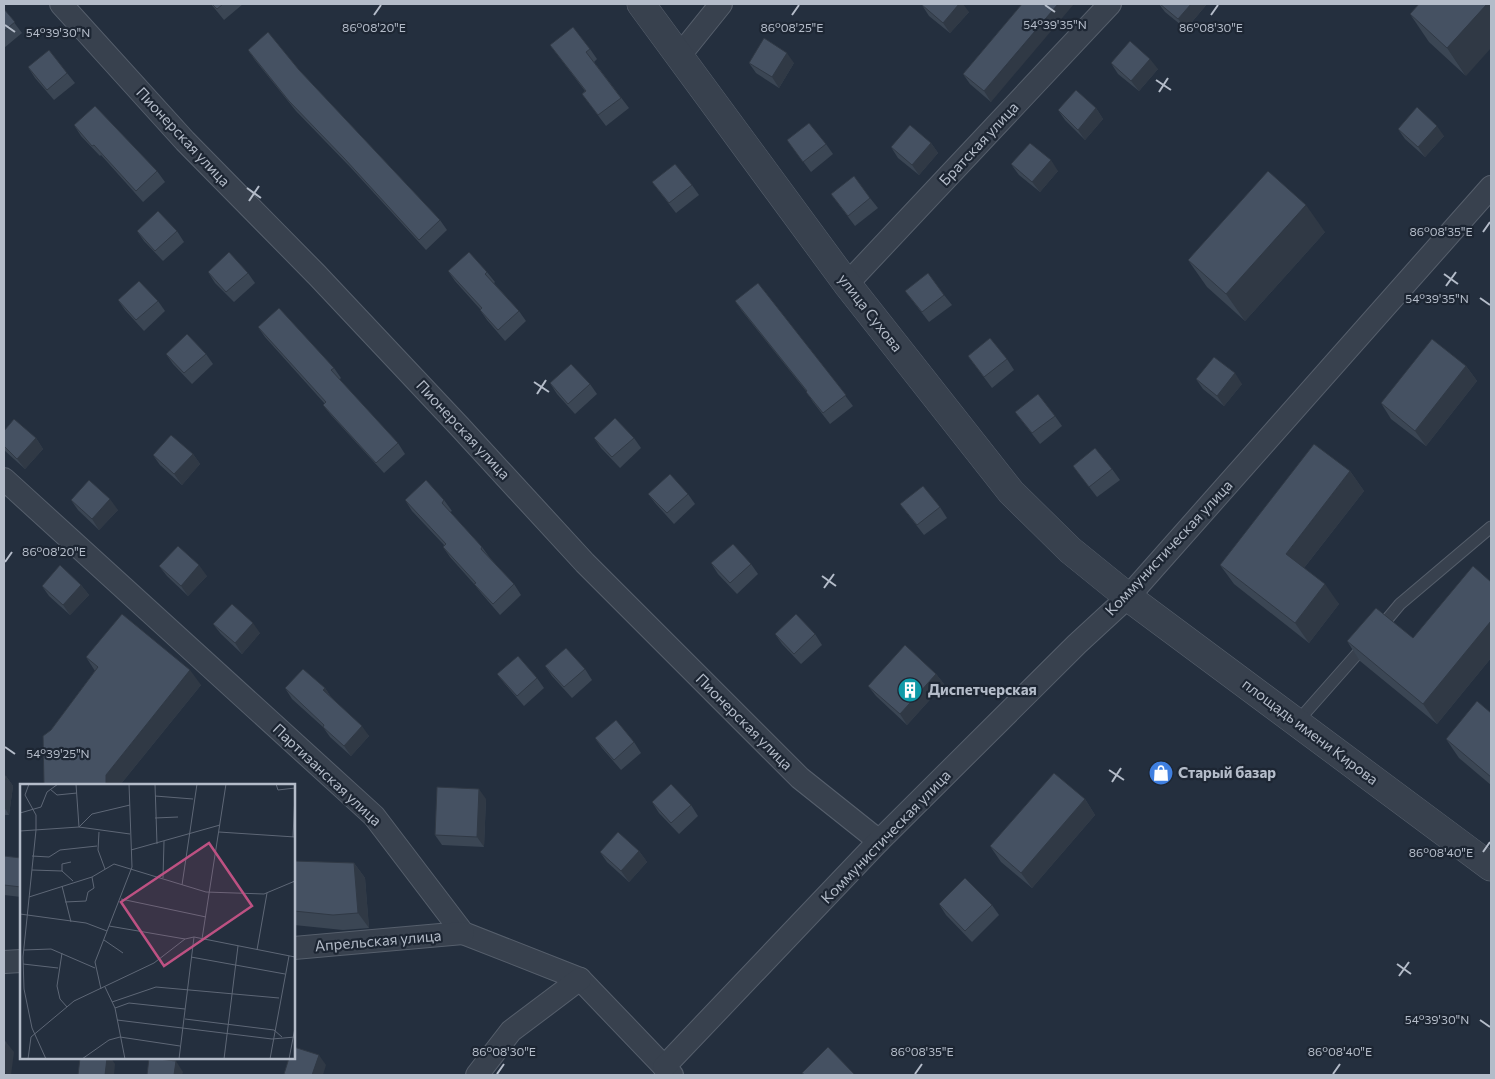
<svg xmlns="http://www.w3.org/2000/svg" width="1495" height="1079" font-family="Commissioner,sans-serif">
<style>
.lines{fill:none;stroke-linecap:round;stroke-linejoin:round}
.service-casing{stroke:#565f6c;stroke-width:13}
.minor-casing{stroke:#565f6c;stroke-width:24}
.tertiary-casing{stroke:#565f6c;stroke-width:29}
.service{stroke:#38414e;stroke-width:11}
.minor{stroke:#38414e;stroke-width:22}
.tertiary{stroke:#38414e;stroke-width:28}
.wall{fill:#3b4654}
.shaded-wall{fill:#303945}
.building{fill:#455162;stroke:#303945}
.ticks{fill:none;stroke:#b4bcc9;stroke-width:2}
.labels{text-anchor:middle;stroke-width:4.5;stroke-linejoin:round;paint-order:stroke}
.street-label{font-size:15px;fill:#b4bcc9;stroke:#1d2633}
.poi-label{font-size:15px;font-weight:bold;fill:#b4bcc9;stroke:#1d2633;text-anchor:start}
.inset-road{fill:none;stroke:#5e6776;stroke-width:1}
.view{fill:#bd5182;fill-opacity:0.15;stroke:#bd5182;stroke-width:2.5}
.inset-edge{fill:none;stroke:#b4bcc9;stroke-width:2.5}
.ticks-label{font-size:12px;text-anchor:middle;fill:#b4bcc9;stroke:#1d2633;stroke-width:4.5;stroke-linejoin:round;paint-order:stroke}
</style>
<rect width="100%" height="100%" fill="#242f3e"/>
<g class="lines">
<defs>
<g id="service">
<polyline points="1379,629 1400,604 1491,527"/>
<polyline points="1297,722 1365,645"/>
</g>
<g id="minor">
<polyline points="61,4 185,141 317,275 460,427 585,563 800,778 879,841"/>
<polyline points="680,55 721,4"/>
<polyline points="847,284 1110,4"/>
<polyline points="4,479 374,816 463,933 580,979 672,1075"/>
<polyline points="294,948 463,933"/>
<polyline points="4,962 21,961"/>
<polyline points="664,1067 879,841 1077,644 1128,597 1491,187"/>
<polyline points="477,1075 511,1031 580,979"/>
</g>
<polyline id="tertiary" points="641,4 847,284 1011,492 1070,550 1128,597 1491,867"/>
</defs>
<use href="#service" class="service-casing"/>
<use href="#minor" class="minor-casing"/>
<use href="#tertiary" class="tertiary-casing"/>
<use href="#service" class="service"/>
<use href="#minor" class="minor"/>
<use href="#tertiary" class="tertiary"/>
</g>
<g class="wall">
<polygon points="211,4 243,4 224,20"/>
<polygon points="1022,4 991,102 970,84 963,74"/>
<polygon points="1159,4 1207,4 1186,29 1165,12"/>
<polygon points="1419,4 1466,76 1429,42 1410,14"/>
<polygon points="922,5 969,12 950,33 929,16"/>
<polygon points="4,9 22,33 4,48"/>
<polygon points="550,45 590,49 597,59 594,62 629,108 606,126 582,94 585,91"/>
<polygon points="248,50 299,70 440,220 447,230 426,250 352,169 296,111 255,60"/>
<polygon points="749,63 794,63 779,88 756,73"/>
<polygon points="1111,63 1158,69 1139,91 1118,74"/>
<polygon points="28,67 67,73 75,83 54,100 35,78"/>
<polygon points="1096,108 1103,119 1085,140 1065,120 1058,110"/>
<polygon points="74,125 157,171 165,182 143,202 101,155 100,156 81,136"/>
<polygon points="1398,129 1444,136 1425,157 1405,139"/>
<polygon points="787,140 826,144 833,154 811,172"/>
<polygon points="931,143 938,153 919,175 898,158 891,147"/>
<polygon points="1011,164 1058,171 1040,192 1019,175"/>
<polygon points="652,182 692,185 699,195 676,213"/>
<polygon points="831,194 870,198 878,208 855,226"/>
<polygon points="137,231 177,231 184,242 163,261 144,241"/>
<polygon points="1325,232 1245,321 1207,287 1188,260"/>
<polygon points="448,271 487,272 495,282 494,283 519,311 526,321 505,341 487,320 480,310 480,309 455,281"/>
<polygon points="208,272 248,273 255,283 234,302 215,283"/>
<polygon points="905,291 944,295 952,305 929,322"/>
<polygon points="118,300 158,301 165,311 144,331 125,310"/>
<polygon points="735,301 810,349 853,406 830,424 813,402 806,391 742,311"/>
<polygon points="258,327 334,368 341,378 339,380 398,443 405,454 384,473 331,415 323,405 325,404 265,337"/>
<polygon points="166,354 206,354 213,364 192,384 173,364"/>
<polygon points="968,356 1007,359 1014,370 992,388"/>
<polygon points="1466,366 1477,381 1426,446 1391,419 1381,403"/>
<polygon points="1196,379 1242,384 1224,406 1203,389"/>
<polygon points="550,383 590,384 597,394 575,414 557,394"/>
<polygon points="1015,412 1055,416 1062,426 1040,444"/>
<polygon points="4,431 36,438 43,449 25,469 4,450"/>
<polygon points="594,438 634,438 641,448 620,468 601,448"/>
<polygon points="193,454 200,464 182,485 160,465 153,455"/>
<polygon points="1073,466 1112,469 1120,480 1097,497"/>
<polygon points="1350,471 1364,491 1304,568 1339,604 1309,643 1234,584 1220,565"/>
<polygon points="648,494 688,494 695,504 674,524 656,504"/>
<polygon points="71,500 118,510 99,530 78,510"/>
<polygon points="405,500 444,500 452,511 450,512 482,547 490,558 514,584 521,595 500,615 482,594 474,584 450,557 443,547 444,545 412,511"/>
<polygon points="900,504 940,507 947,518 924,535"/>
<polygon points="711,563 751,564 758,574 737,594 718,574"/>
<polygon points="159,566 207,576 188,596 167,576"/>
<polygon points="1491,582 1491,658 1437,724 1360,661 1347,641 1413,638"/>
<polygon points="81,585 89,595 70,615 49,596 42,586"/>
<polygon points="213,624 260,633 242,654 221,634"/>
<polygon points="775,634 815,634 822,645 801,664 782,644"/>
<polygon points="86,657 201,685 120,785 44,785 51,730 95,671"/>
<polygon points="545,666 585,669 592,680 572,698 552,676"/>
<polygon points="497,674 537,678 544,688 524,706 505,684"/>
<polygon points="936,674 944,684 907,725 876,696 868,686"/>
<polygon points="285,688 325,688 331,697 369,736 351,756 330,737 323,727 292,699"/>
<polygon points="1491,713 1491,785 1459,758 1446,739"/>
<polygon points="595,738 634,742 641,753 621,770 602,748"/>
<polygon points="4,776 6,776 13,786 9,815 4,815"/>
<polygon points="486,799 484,847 442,845 435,835"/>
<polygon points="1085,799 1095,815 1032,888 1001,862 990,846"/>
<polygon points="652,802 691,805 698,816 679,834 659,813"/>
<polygon points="639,851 647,862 629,882 607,862 600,852"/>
<polygon points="4,856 21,858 21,897 4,895"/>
<polygon points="294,861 354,863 365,878 369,928 343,930 294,925"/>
<polygon points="939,904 992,905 999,915 972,942 946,915"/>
</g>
<g class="shaded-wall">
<polygon points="959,4 963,4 969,12 950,33 943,23"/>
<polygon points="1058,4 1074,4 991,102 984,91"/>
<polygon points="1191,4 1207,4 1186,29 1178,19"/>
<polygon points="1487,4 1491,4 1491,48 1466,76 1447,48"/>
<polygon points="787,53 794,63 779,88 772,77"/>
<polygon points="1150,59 1158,69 1139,91 1131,81"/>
<polygon points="1096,108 1103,119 1085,140 1078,130"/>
<polygon points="1437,126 1444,136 1425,157 1418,147"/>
<polygon points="931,143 938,153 919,175 912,165"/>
<polygon points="1051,160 1058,171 1040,192 1032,182"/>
<polygon points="1306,205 1325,232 1245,321 1226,294"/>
<polygon points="1466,366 1477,381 1426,446 1415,431"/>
<polygon points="1235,373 1242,384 1224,406 1217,396"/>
<polygon points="36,438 43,449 25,469 17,459"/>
<polygon points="193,454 200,464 182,485 174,474"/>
<polygon points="1350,471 1364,491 1300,573 1286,554"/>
<polygon points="110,499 118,510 99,530 92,519"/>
<polygon points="199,565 207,576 188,596 181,586"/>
<polygon points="1325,584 1339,604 1309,643 1295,623"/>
<polygon points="81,585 89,595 70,615 63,605"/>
<polygon points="1491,621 1491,658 1437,724 1423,704"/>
<polygon points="253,623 260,633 242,654 235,643"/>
<polygon points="190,670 201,685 120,785 106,785 106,775"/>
<polygon points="936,674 944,684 907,725 900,714"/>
<polygon points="325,688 332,699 323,690"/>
<polygon points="362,726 369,736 351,756 344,746"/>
<polygon points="6,776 13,786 9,815 4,807 4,791"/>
<polygon points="479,789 486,799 484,847 477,837"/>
<polygon points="1085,799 1095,815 1032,888 1021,873"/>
<polygon points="639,851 647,862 629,882 621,871"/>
<polygon points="354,863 365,878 369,928 358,913"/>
<polygon points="6,1042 14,1052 11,1075 7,1075 4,1071 4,1063"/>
<polygon points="319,1055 326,1065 323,1075 312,1075"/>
<polygon points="107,1058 111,1058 115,1064 114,1075 105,1075"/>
<polygon points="176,1061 183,1072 182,1075 174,1075"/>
</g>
<g class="building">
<polygon points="212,4 223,4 217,9"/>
<polygon points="924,4 959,4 943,23 922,5"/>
<polygon points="1022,4 1058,4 984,91 963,74"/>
<polygon points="1160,4 1191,4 1178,19"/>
<polygon points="1419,4 1487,4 1447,48 1410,14"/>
<polygon points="4,9 15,22 4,31"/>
<polygon points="573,27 590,49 586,52 621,98 598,115 582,94 586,91 550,45"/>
<polygon points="268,32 299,70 440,220 419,240 344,158 289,101 248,50"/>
<polygon points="764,38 787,53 772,77 749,63"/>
<polygon points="1130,41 1150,59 1131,81 1111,63"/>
<polygon points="49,50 67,73 47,90 28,67"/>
<polygon points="1076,90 1096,108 1078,130 1058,110"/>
<polygon points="95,106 157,171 136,191 94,145 92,146 74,125"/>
<polygon points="1417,107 1437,126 1418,147 1398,129"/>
<polygon points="809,123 826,144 803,162 787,140"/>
<polygon points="910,125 931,143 912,165 891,147"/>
<polygon points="1030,143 1051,160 1032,182 1011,164"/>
<polygon points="675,164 692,185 669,203 652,182"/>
<polygon points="1268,171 1306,205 1226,294 1188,260"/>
<polygon points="854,176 870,198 848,216 831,194"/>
<polygon points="158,211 177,231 155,251 137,231"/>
<polygon points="229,252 248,273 226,292 208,272"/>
<polygon points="469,252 487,272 485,274 519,311 498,330 480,310 482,308 448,271"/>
<polygon points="928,273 944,295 922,312 905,291"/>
<polygon points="139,281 158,301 136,320 118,300"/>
<polygon points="758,283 846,395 823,413 806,392 807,391 735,301"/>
<polygon points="279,308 334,368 331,370 398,443 376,463 323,405 326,402 258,327"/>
<polygon points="187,334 206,354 184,373 166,354"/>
<polygon points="990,338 1007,359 984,377 968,356"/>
<polygon points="1432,339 1466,366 1415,431 1381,403"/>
<polygon points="1214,357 1235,373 1217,396 1196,379"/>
<polygon points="571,364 590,384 568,404 550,383"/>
<polygon points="1038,394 1055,416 1032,433 1015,412"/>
<polygon points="615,418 634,438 612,457 594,438"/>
<polygon points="14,419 36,438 17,459 4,446 4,431"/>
<polygon points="171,435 193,454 174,474 153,455"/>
<polygon points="1314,444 1350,471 1286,554 1325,584 1295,623 1220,565"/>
<polygon points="1095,448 1112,469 1089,487 1073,466"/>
<polygon points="670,474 688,494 667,513 648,494"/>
<polygon points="89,480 110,499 92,519 71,500"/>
<polygon points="426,480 444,500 442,503 482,547 481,549 514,584 493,604 474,584 476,583 443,547 446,544 405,500"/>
<polygon points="923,486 940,507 917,525 900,504"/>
<polygon points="733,544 751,564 730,583 711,563"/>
<polygon points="178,546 199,565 181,586 159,566"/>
<polygon points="60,565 81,585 63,605 42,586"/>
<polygon points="1473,566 1491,582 1491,621 1423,704 1347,641 1376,608 1413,638"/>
<polygon points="232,604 253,623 235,643 213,624"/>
<polygon points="122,614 190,670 106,775 106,785 44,785 43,736 51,730 98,667 86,657"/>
<polygon points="796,614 815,634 794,654 775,634"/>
<polygon points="905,645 936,674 900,714 868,686"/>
<polygon points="566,648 585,669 564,687 545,666"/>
<polygon points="518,656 537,678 517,696 497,674"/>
<polygon points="303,669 325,688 323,690 362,726 344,746 323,727 324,725 285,688"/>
<polygon points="1477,701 1491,713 1491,777 1446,739"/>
<polygon points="616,720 634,742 614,760 595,738"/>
<polygon points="1054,773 1085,799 1021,873 990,846"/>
<polygon points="4,776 6,776 4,791"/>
<polygon points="671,784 691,805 671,823 652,802"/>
<polygon points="437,787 479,789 477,837 435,835"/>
<polygon points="618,832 639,851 621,871 600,852"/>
<polygon points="4,856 21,858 21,887 4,885"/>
<polygon points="294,861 354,863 358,913 333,915 294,911"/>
<polygon points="965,878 992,905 965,931 939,904"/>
<polygon points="4,1041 6,1042 4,1063"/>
<polygon points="294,1047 319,1055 312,1075 288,1075 284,1074 289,1058 294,1058"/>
<polygon points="828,1047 855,1075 805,1075 802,1073"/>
<polygon points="80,1058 107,1058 105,1075 78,1075"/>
<polygon points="149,1058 176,1061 174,1075 147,1075"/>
</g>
<path class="ticks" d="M 1045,5 L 1055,12M 374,15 L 381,5M 792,15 L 799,5M 1211,15 L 1218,5M 5,25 L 15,32M 1156,80 L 1171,90M 1159,92 L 1168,78M 247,188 L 261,198M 249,201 L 259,186M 1483,232 L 1490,222M 1444,274 L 1458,284M 1446,286 L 1456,272M 1480,298 L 1490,305M 534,382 L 549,392M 537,394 L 546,380M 5,562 L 12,552M 822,576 L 836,586M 824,588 L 834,574M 5,747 L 15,754M 1109,770 L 1124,780M 1112,782 L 1121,768M 1483,852 L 1490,842M 1397,964 L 1411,974M 1399,976 L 1409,962M 1480,1020 L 1490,1027M 497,1074 L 504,1064M 915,1074 L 922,1064M 1333,1074 L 1340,1064"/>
<defs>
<symbol id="building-disc" viewBox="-11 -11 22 22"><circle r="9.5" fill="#0f9aa8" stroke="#1d2633"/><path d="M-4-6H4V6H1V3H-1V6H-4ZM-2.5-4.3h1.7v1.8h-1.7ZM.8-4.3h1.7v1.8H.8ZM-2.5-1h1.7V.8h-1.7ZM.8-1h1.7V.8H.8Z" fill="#fff"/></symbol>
<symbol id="shop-disc" viewBox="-11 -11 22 22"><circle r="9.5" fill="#3f7fe0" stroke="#1d2633"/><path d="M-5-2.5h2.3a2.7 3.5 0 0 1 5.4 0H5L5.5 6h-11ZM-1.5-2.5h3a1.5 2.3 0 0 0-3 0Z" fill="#fff"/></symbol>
</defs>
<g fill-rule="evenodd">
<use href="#building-disc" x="896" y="676" width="28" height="28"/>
<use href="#shop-disc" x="1147" y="759" width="28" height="28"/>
</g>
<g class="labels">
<g class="street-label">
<text transform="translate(183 137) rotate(47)" y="5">Пионерская улица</text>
<text transform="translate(979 144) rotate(-47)" y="5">Братская улица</text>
<text transform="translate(870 313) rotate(52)" y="5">улица Сухова</text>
<text transform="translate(463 430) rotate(47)" y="5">Пионерская улица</text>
<text transform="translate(1169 548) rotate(-47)" y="5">Коммунистическая улица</text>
<text transform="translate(744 722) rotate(45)" y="5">Пионерская улица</text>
<text transform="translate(1310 732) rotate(37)" y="5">площадь имени Кирова</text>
<text transform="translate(327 775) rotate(43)" y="5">Партизанская улица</text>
<text transform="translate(886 837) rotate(-46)" y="5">Коммунистическая улица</text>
<text transform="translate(378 941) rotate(-5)" y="5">Апрельская улица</text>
</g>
<g class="poi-label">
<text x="928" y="695">Диспетчерская</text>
<text x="1178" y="778">Старый базар</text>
</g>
</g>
<g transform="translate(20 784)">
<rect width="275" height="275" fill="#242f3e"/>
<path class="inset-road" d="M 9,0 L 5,11 L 16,31 L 16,46 L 3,173 L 4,205 L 12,244 L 26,275M 56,0 L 59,43M 135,0 L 137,60M 256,0 L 258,6 L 275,4M 30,5 L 37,11 L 57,9M 135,12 L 173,15M 0,29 L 21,23 L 27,8 L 38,0M 135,34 L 158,33M 59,43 L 72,30 L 110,21M 0,47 L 59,43 L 110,50M 79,48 L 78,66 L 85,85M 199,48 L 275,53M 273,53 L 275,10M 111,66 L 200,41M 12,72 L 29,73 L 40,66 L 77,62M 12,86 L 42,87 L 53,97M 42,87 L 42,80 L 51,78M 143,94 L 144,57M 162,101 L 177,0M 42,102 L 51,138M 9,113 L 72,93 L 94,80 L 186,108 L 244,110 L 275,97M 101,115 L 186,133M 45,118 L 66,117 L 68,108 L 74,104 L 72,93M 0,130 L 66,139 L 87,147M 89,142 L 165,155 L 174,153 L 275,173M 182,155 L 206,0M 84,156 L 103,169M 4,166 L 31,165 L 75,184M 237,166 L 247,109M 42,169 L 37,202 L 40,215 L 47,223M 171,173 L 265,190M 3,180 L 38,184M 85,203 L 95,224 L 105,275M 81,205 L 75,178 L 112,83 L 109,0M 92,218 L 136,203 L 259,214M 95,224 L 109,219 L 165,225M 165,235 L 254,246 L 262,253M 97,236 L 252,255 L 275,253M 8,275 L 11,253 L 54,217 L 134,179 L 165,155M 62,275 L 89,256 L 100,253 L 160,262M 159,275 L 174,153M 204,275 L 218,162M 250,275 L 269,172M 269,275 L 275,244"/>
<path class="view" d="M 189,59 L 232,122 L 144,182 L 101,118 Z"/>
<rect width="275" height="275" class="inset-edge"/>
</g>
<g class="ticks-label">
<text x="1055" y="29">54°39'35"N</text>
<text x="374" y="32">86°08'20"E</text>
<text x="792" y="32">86°08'25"E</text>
<text x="1211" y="32">86°08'30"E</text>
<text x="58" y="37">54°39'30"N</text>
<text x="1441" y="236">86°08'35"E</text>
<text x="1437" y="303">54°39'35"N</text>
<text x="54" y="556">86°08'20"E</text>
<text x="58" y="758">54°39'25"N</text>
<text x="1441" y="857">86°08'40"E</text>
<text x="1437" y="1024">54°39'30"N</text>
<text x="504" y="1056">86°08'30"E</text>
<text x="922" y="1056">86°08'35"E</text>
<text x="1340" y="1056">86°08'40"E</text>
</g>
<rect width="1495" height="1079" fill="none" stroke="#b4bcc9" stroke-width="10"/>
</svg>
